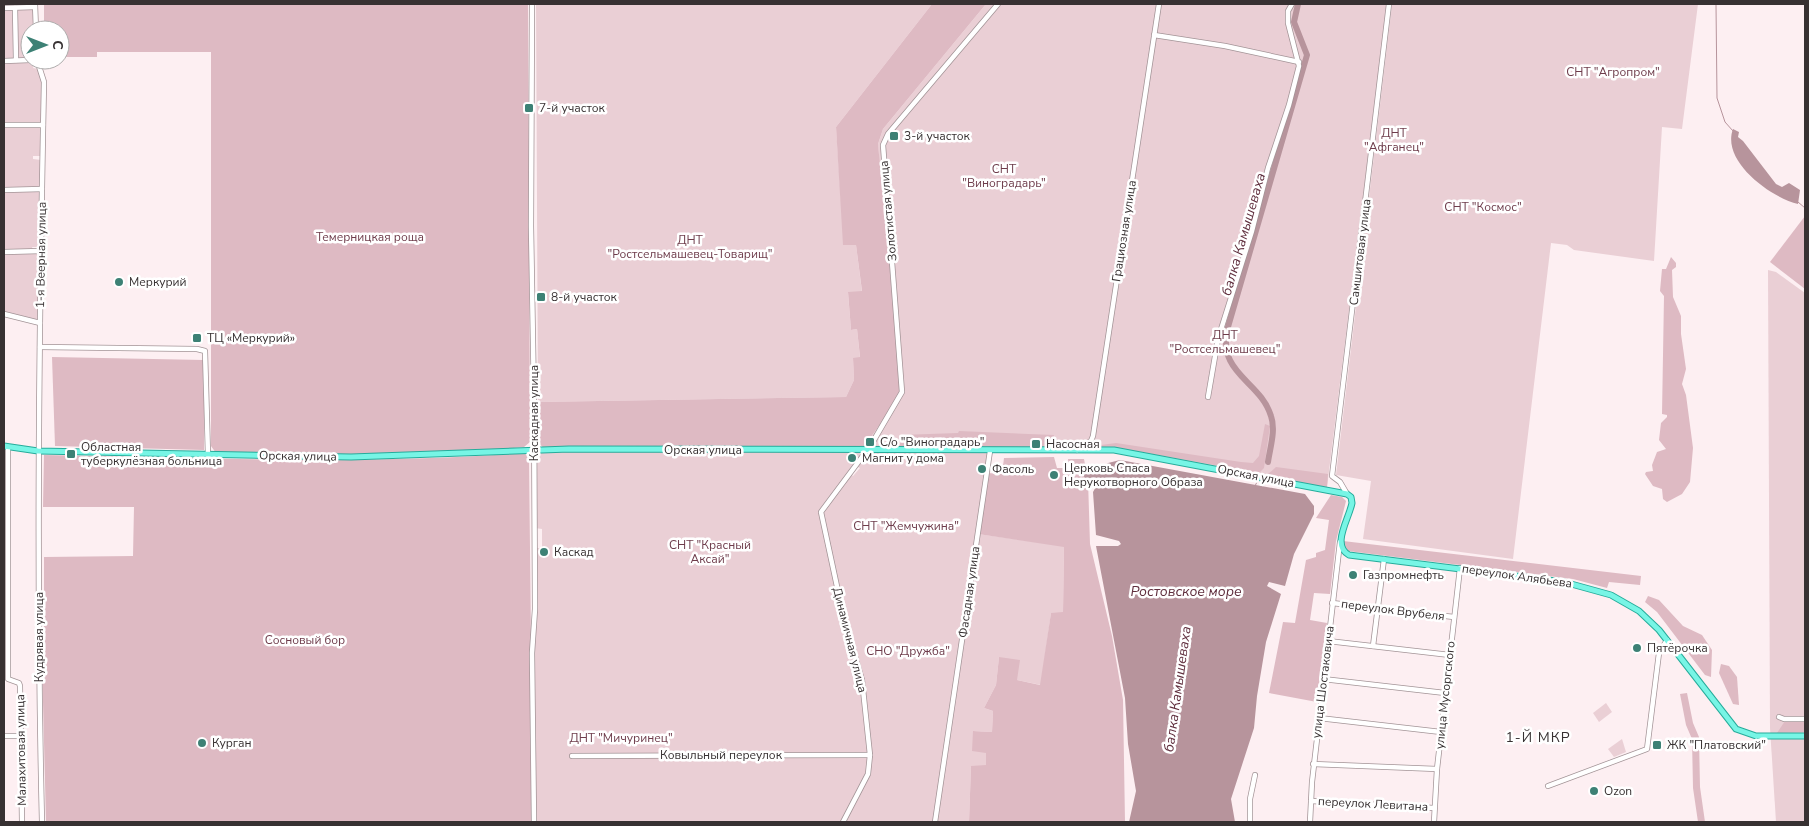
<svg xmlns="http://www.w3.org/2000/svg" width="1809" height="826" font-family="'Nunito Sans',sans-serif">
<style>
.green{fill:#eacfd5}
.forest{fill:#debac3}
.water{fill:#b7949c}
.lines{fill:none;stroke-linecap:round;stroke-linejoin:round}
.stream{stroke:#b7949c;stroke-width:1}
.river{stroke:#b7949c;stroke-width:6}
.minor-casing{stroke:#a39497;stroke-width:6}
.major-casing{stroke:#26ac9b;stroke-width:7}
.minor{stroke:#fff;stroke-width:4.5}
.major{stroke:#77f5e5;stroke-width:5}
.poi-dot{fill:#3d8175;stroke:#fff;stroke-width:2}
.labels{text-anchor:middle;stroke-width:5;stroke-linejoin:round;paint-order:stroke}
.park-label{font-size:12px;fill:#6e3c4b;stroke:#fff}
.poi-label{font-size:12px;fill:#373132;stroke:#fff;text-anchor:start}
.street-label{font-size:12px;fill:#373132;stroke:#fff}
.water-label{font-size:14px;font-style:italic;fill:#602f3e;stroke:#fff}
.neighbourhood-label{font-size:14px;letter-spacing:1px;fill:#373132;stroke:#fff}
</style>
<rect width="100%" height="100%" fill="#fdeff2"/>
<g class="green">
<polygon points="4,4 36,4 36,30 30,30 30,60 36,60 33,68 38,69 42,78 41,156 33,156 33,159 41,160 40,247 32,247 33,251 40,251 38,321 4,314"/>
<polygon points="536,4 932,4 836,127 844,245 856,245 862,292 848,293 851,330 857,329 860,358 853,358 854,380 846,397 538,402"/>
<polygon points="986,4 1387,4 1327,487 1129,451 863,448 894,405 878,144 883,129"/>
<polygon points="1392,4 1698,4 1682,129 1662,127 1654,261 1574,250 1567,245 1551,243 1513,559 1363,539 1371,481 1336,475"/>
<polygon points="1768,270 1776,272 1805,293 1805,822 1776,822 1770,728"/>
<polygon points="864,450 849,473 853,476 860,468 856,466 864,456 867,456 867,453 990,452 978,534 1064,546 1063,613 1051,613 1041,685 1017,680 999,657 996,685 984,708 993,711 992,732 974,731 986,753 986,766 971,766 969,822 535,822 534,548 542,548 542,529 535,528 535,455 541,452"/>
<polygon points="1606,703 1612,712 1599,722 1593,713"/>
<polygon points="1622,739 1626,752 1614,757 1608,749"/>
</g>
<g class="forest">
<path d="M 44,4 L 528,4 L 530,442 L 524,447 C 422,458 319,453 216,453 L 211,446 L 211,52 L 97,52 L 97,57 L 60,57 L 60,30 L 44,30 Z"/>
<path d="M 932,4 L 986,4 L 883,129 L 878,144 L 901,388 L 894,405 L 863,448 L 544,448 C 531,438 537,417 538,402 L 846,397 L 854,380 L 853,358 L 860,357 L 857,329 L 851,330 L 848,292 L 862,291 L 856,245 L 843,245 L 836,127 Z"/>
<polygon points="1805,216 1805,289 1770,262"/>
<polygon points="1671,257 1676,263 1676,267 1672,270 1673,297 1681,316 1681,334 1686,369 1682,384 1686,395 1693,448 1690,482 1682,494 1667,502 1663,499 1662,489 1653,486 1645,474 1646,472 1653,471 1652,465 1657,452 1666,449 1659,440 1661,423 1667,417 1667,415 1662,414 1664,296 1660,291 1662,269 1666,269"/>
<polygon points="52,357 204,360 204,450 55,446"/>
<polygon points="1265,424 1270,426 1264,468 1259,473 1119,448 1102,447 1101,445 1116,443 1241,462 1253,463 1259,456"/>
<polygon points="959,431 1054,435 1052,449 899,448 900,435 958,433"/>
<path d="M 524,453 L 529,457 L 533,822 L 46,822 L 42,662 L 44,635 L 44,557 L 133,556 L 134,507 L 43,507 L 44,455 C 204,458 365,465 524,453 Z"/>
<polygon points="1054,457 1057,468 1069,468 1068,459 1084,459 1088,480 1090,544 1112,636 1123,700 1125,822 969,822 971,766 986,765 986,753 972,751 973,731 992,732 993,711 984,708 996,685 999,657 1020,660 1017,680 1040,685 1051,613 1063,612 1064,547 978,534 987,473 1002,474 1004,458"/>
<polygon points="1276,467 1328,474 1327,487 1266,476"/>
<polygon points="1331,495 1342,497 1346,501 1336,541 1330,594 1314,593 1310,620 1327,623 1317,702 1269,693 1283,622 1295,623 1306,560 1316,557 1316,553 1325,550 1329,520 1316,518"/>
<polygon points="1343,541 1641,576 1640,585 1609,582 1607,588 1573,579 1348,551 1343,546"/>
<polygon points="1648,596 1659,600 1683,626 1702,635 1712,650 1711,677 1705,675 1657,612 1645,602"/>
<polygon points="1721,664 1729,666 1737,677 1739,705 1733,704 1719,673"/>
<polygon points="1687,693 1693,723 1699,737 1700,787 1705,822 1698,822 1693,788 1692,739 1686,725 1680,694"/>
<polygon points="1785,721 1805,721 1805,732 1777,733"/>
</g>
<g class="water">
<path d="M 1733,129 L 1739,132 L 1738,137 L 1743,141 L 1776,184 L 1782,187 L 1789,183 L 1800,190 L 1798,204 C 1770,197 1721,161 1733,129 Z"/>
<polygon points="1120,460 1305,494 1314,506 1314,514 1294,554 1285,586 1269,582 1267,586 1281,594 1266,642 1257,696 1254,728 1231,799 1235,822 1129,822 1136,791 1128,744 1125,698 1096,546 1118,546 1121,544 1119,541 1096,535 1093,492 1097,485 1089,480 1086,481 1083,474 1084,465 1090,473 1096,474 1108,463"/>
</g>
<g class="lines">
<g class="stream">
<polyline points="1716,4 1717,98 1725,122 1733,131"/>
<polyline points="1798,202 1805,208"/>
<polyline points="1255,486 1257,482"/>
</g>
<path class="river" d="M 1268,462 C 1270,448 1276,430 1271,416 C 1260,380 1216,374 1228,327 L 1307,55 L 1294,22 L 1298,4"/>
<defs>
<g id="minor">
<polyline points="35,4 36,30"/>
<polyline points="532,4 531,226 534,400 535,609 532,653 534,822"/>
<polyline points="4,8 35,7"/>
<polyline points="15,8 16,60"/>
<polyline points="1154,35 1225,46 1299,62"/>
<path d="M 37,60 L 44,82 C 39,329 36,575 42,822"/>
<polyline points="4,61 30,60"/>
<polyline points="4,125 43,125"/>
<polyline points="4,190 42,189"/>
<polyline points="4,252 41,251"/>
<polyline points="4,314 40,323"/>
<polyline points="40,347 197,349 205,351 208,455"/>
<polyline points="1208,397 1218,339 1252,231 1268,168 1289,105 1299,66 1288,23 1288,11 1292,4"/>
<polyline points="8,447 8,679 19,683 20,686 22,822"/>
<polyline points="1077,450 1091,441 1093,436 1159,4"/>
<polyline points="1347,494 1340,482 1332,476 1389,4"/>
<polyline points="1332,603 1454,617"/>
<polyline points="1328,641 1450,655"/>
<polyline points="1373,646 1384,559"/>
<polyline points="1323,679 1445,693"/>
<polyline points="1779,717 1784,719 1805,719"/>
<polyline points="1319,718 1441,732"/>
<polyline points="4,736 20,736"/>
<polyline points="572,756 870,755"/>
<polyline points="1313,764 1437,769"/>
<polyline points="1548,786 1647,749 1659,653 1667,640"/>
<polyline points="1311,801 1434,808"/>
<polyline points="843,822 868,774 870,755 862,680 844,619 821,512 871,445 902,392 883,145 888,134 998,4"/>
<polyline points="935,822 990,451"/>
<polyline points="1250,822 1250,799 1255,775"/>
<polyline points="1310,822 1312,782 1340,542"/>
<polyline points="1434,822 1437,769 1460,568"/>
</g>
<path id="major" d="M 4,446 L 38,451 L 351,457 L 569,449 L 1114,450 L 1347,494 L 1351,497 L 1352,503 C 1349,519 1331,545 1349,555 L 1564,582 L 1611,595 L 1639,611 L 1659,630 L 1736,729 L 1756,736 L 1805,736"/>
</defs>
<use href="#minor" class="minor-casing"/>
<use href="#major" class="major-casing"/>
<use href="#minor" class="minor"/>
<use href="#major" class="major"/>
</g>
<g class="poi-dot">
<rect x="524" y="103" width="10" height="10" rx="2.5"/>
<rect x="889" y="131" width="10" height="10" rx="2.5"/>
<circle cx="119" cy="282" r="5"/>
<rect x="536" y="292" width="10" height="10" rx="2.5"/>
<rect x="192" y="333" width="10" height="10" rx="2.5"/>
<rect x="865" y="437" width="10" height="10" rx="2.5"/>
<rect x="1031" y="439" width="10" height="10" rx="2.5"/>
<rect x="66" y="449" width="10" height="10" rx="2.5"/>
<circle cx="852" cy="458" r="5"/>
<circle cx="982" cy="469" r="5"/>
<circle cx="1054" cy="475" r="5"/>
<circle cx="544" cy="552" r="5"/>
<circle cx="1353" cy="575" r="5"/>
<circle cx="1637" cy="648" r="5"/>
<circle cx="202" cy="743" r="5"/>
<rect x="1652" y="740" width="10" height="10" rx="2.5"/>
<circle cx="1594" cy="791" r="5"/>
</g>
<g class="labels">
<g class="park-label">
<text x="1613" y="76">СНТ "Агропром"</text>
<text x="1394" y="137">ДНТ<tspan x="1394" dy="14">"Афганец"</tspan></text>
<text x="1004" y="173">СНТ<tspan x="1004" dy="14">"Виноградарь"</tspan></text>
<text x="1483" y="211">СНТ "Космос"</text>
<text x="370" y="241">Темерницкая роща</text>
<text x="690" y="244">ДНТ<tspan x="690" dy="14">"Ростсельмашевец-Товарищ"</tspan></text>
<text x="1225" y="339">ДНТ<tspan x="1225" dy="14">"Ростсельмашевец"</tspan></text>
<text x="906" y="530">СНТ "Жемчужина"</text>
<text x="710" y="549">СНТ "Красный<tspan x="710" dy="14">Аксай"</tspan></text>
<text x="305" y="644">Сосновый бор</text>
<text x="908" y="655">СНО "Дружба"</text>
<text x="621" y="742">ДНТ "Мичуринец"</text>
</g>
<g class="poi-label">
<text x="539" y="112">7-й участок</text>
<text x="904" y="140">3-й участок</text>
<text x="129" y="286">Меркурий</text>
<text x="551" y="301">8-й участок</text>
<text x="207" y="342">ТЦ «Меркурий»</text>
<text x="880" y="446">С/о "Виноградарь"</text>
<text x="1046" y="448">Насосная</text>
<text x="81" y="451">Областная<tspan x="81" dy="14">туберкулёзная больница</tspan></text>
<text x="862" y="462">Магнит у дома</text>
<text x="1064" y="472">Церковь Спаса<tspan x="1064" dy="14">Нерукотворного Образа</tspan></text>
<text x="992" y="473">Фасоль</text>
<text x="554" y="556">Каскад</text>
<text x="1363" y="579">Газпромнефть</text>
<text x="1647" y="652">Пятёрочка</text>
<text x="212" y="747">Курган</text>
<text x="1667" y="749">ЖК "Платовский"</text>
<text x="1604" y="795">Ozon</text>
</g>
<g class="street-label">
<text transform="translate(888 211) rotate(-95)" y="4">Золотистая улица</text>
<text transform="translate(1124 231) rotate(-81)" y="4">Грациозная улица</text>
<text transform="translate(1360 252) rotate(-83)" y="4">Самшитовая улица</text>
<text transform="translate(41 255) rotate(-89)" y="4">1-я Веерная улица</text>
<text transform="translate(534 413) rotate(-90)" y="4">Каскадная улица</text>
<text x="703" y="454">Орская улица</text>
<text transform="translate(298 456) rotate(1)" y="4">Орская улица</text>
<text transform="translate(1256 476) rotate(11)" y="4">Орская улица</text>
<text transform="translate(1517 576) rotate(8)" y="4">переулок Алябьева</text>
<text transform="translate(969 592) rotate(-82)" y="4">Фасадная улица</text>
<text transform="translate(1393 610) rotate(7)" y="4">переулок Врубеля</text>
<text transform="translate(39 637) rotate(-90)" y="4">Кудрявая улица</text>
<text transform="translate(850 640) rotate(76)" y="4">Динамичная улица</text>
<text transform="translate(1323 682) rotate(-83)" y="4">улица Шостаковича</text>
<text transform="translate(1445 695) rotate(-84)" y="4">улица Мусоргского</text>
<text transform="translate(21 750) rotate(-91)" y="4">Малахитовая улица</text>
<text x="721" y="759">Ковыльный переулок</text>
<text transform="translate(1373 804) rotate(3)" y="4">переулок Левитана</text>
</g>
<g class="water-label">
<text transform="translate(1243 234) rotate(-74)" y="5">балка Камышеваха</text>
<text x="1186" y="596">Ростовское море</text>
<text transform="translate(1177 689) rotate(-82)" y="5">балка Камышеваха</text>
</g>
<g class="neighbourhood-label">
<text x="1538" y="742">1-Й МКР</text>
</g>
</g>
<rect width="1809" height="826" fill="none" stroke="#373132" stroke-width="10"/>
<g transform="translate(45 45) rotate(90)"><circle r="24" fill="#ffffff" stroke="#afadad"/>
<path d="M0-4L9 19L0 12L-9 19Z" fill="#3d8175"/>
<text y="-8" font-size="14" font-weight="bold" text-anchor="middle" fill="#373132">С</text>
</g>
</svg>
